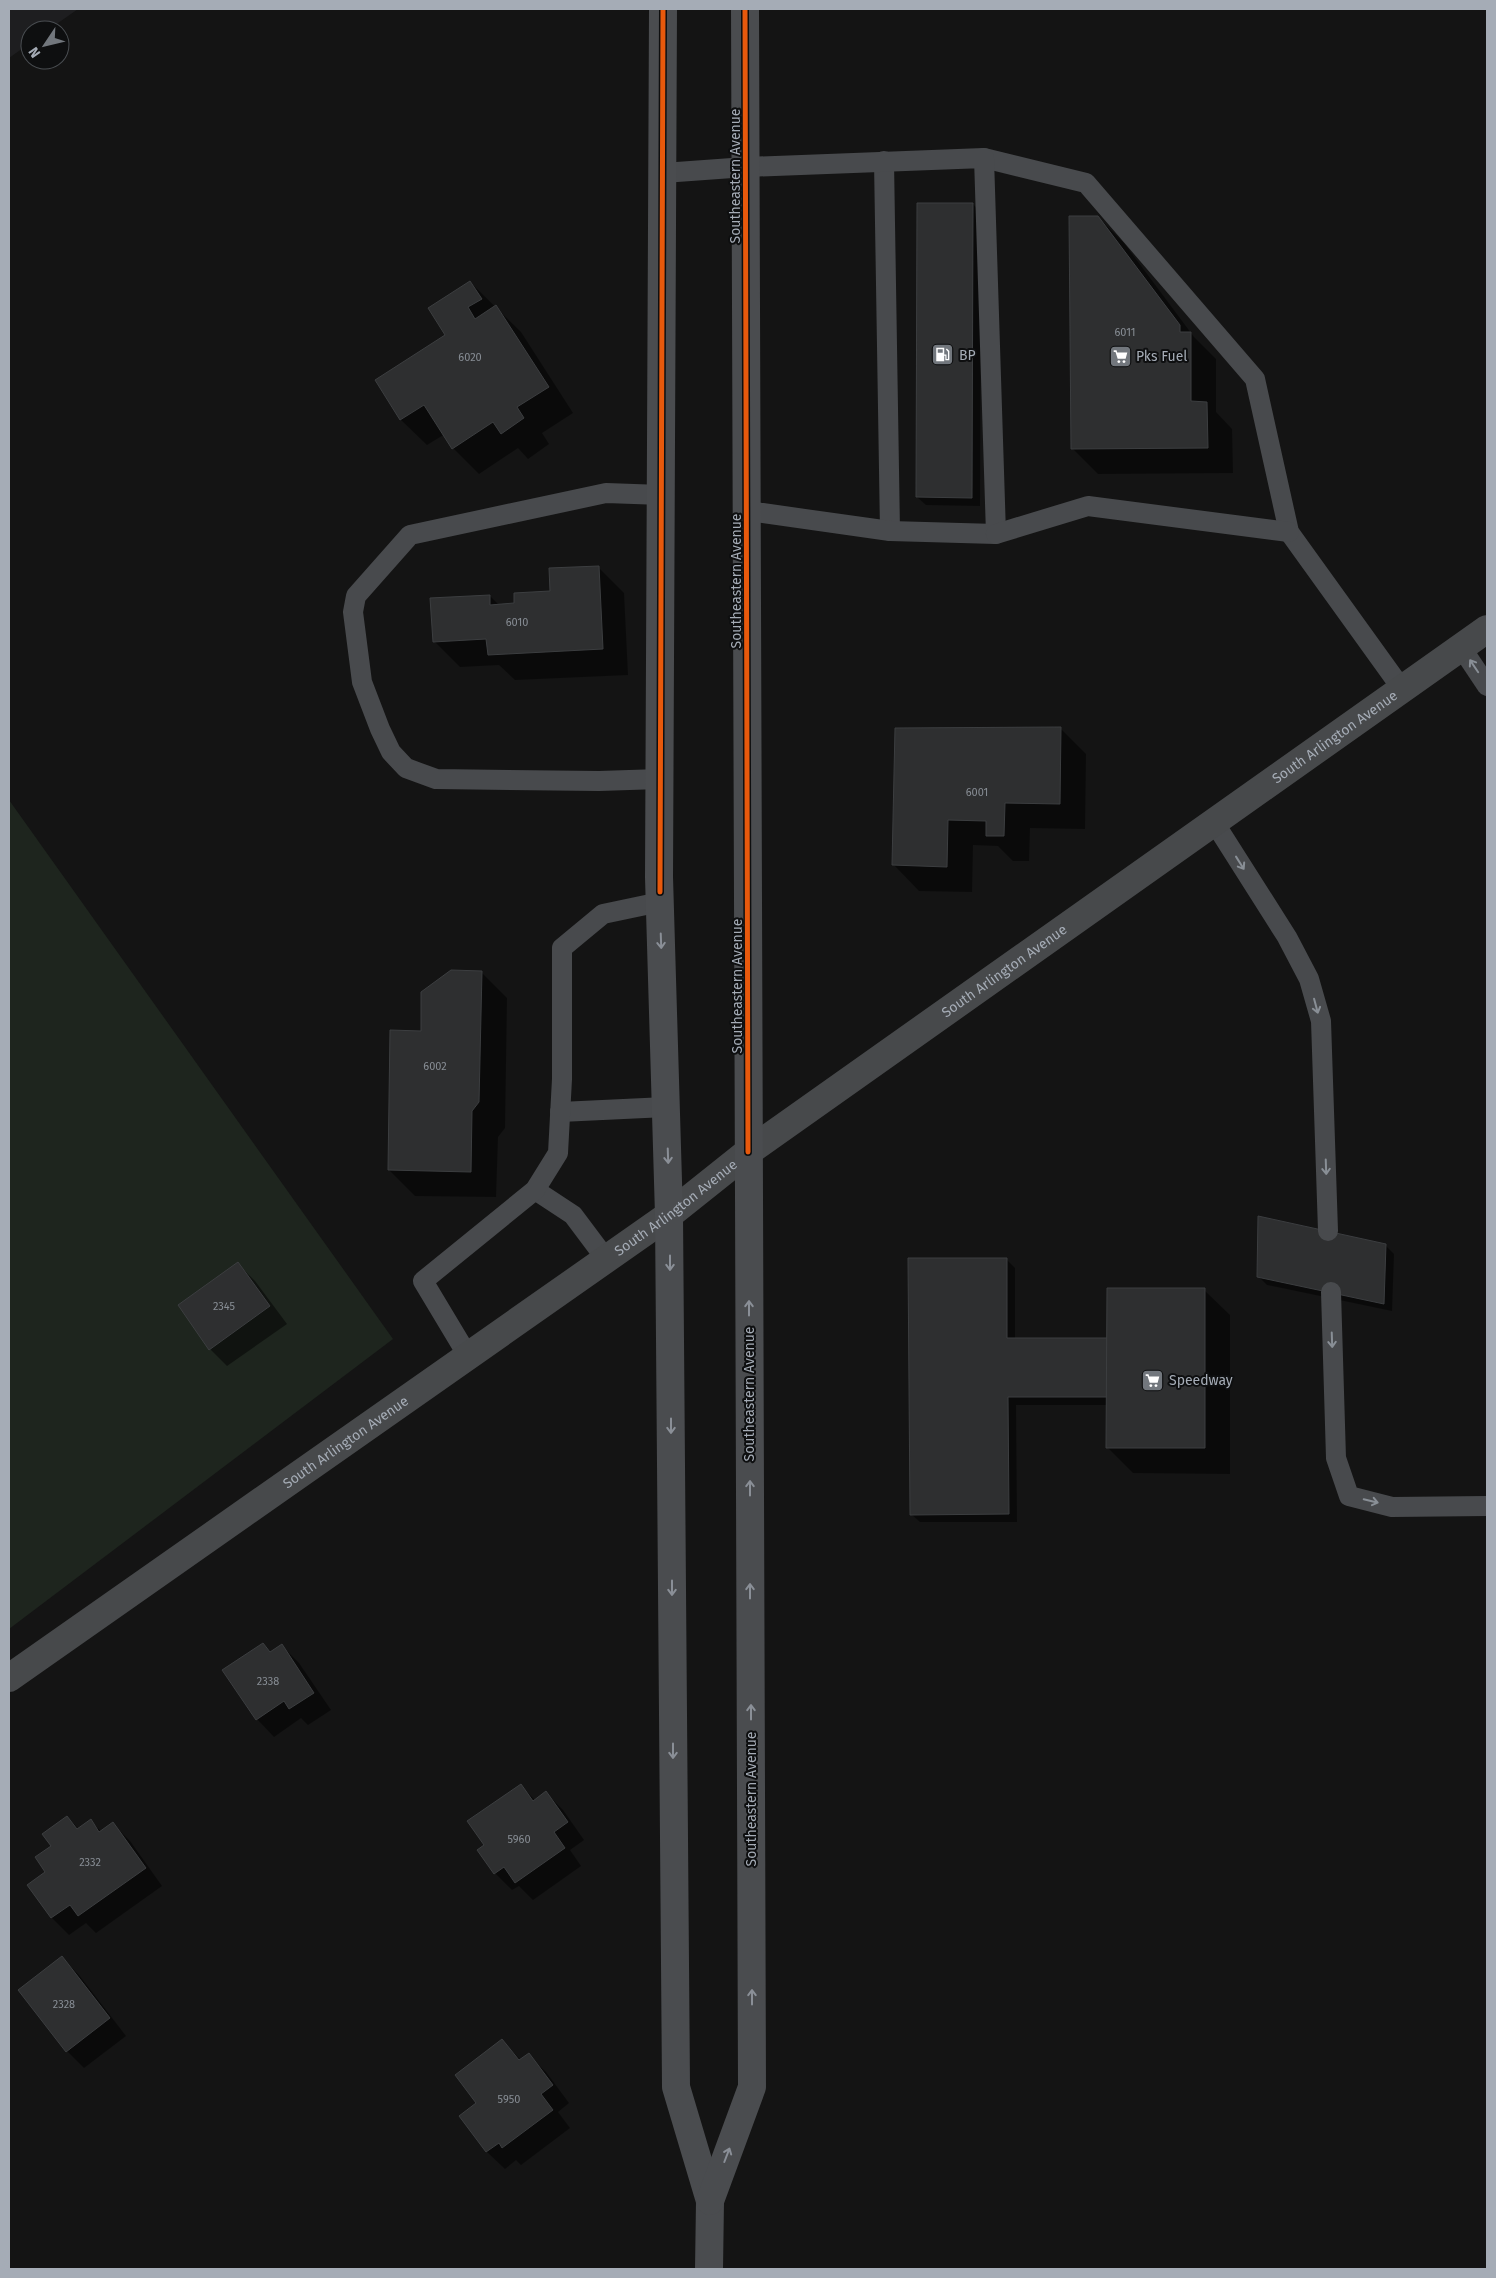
<svg xmlns="http://www.w3.org/2000/svg" width="1496" height="2278" font-family="'Fira Sans',sans-serif">
<style>
.built{fill:#1e1e20}
.green{fill:#1e251e}
.shadow{fill:#0007}
.building{fill:#2e2f30;stroke:#3c3e40}
.lines{fill:none;stroke-linecap:round;stroke-linejoin:round}
.lane{stroke:#484a4d;stroke-width:20}
.secondary{stroke:#47494b;stroke-width:28}
.primary{stroke:#4a4c4f;stroke-width:28}
.cycleway-casing{stroke:#0e0f10;stroke-width:8}
.cycleway{stroke:#e8590c;stroke-width:5}
.oneway{stroke:#898f96}
.oneway2{stroke:#8a8f97}
.labels{text-anchor:middle;stroke-width:4;stroke-linejoin:round;paint-order:stroke}
.number-label{font-size:11px;fill:#878d94}
.street-label{font-size:14px;fill:#a5acb6;stroke:#0e0f10}
.poi-label{font-size:14px;fill:#a5acb6;stroke:#0e0f10;text-anchor:start}
</style>
<rect width="100%" height="100%" fill="#141414"/>
<polygon class="built" points="9,9 78,9 48,30 30,30 30,43 9,58"/>
<polygon class="green" points="9,800 393,1339 9,1629"/>
<g class="shadow">
<polygon points="973,204 981,213 980,506 926,505 917,497"/>
<polygon points="1098,217 1124,243 1194,337 1216,359 1216,412 1232,429 1233,473 1098,474 1072,448"/>
<polygon points="470,282 521,332 573,413 542,433 549,444 528,459 518,448 479,474 453,448 445,434 427,445 401,420 377,381 447,335"/>
<polygon points="598,567 624,593 628,675 515,680 499,665 460,667 434,641 490,596 499,605 515,604 551,592"/>
<polygon points="1060,728 1086,754 1085,829 1030,828 1029,861 1013,861 998,846 973,845 972,892 919,891 894,865 897,729"/>
<polygon points="481,972 507,998 505,1128 498,1137 496,1197 415,1196 389,1170 422,1032"/>
<polygon points="1385,1245 1394,1254 1392,1311 1267,1285 1258,1276"/>
<polygon points="1007,1260 1015,1268 1015,1339 1108,1339 1204,1290 1230,1315 1230,1474 1133,1473 1108,1448 1108,1405 1016,1405 1017,1522 920,1522 911,1514"/>
<polygon points="238,1264 255,1281 287,1324 227,1366 210,1349"/>
<polygon points="263,1644 271,1652 282,1646 299,1663 331,1710 308,1725 301,1718 274,1737 257,1719"/>
<polygon points="520,1785 535,1800 546,1793 563,1810 584,1840 570,1850 581,1866 533,1900 519,1886 512,1890 495,1873 486,1846"/>
<polygon points="67,1817 79,1829 90,1821 102,1832 113,1824 130,1841 162,1886 96,1933 86,1923 69,1935 52,1918 29,1885 47,1872 52,1846"/>
<polygon points="62,1958 79,1975 126,2036 84,2068 67,2051"/>
<polygon points="502,2041 521,2060 528,2055 546,2072 569,2103 558,2112 570,2128 521,2165 516,2160 505,2169 487,2152 460,2116 477,2103"/>
</g>
<g class="building">
<polygon points="917,203 973,203 972,498 916,497"/>
<polygon points="1069,216 1098,216 1180,325 1180,332 1191,332 1191,401 1207,402 1208,448 1071,449"/>
<polygon points="470,281 482,299 468,307 475,319 496,305 549,387 517,407 524,418 501,434 493,422 452,449 424,405 400,420 375,380 445,335 428,308"/>
<polygon points="599,566 603,649 488,655 486,639 433,642 430,598 490,595 490,605 514,603 514,593 550,591 549,568"/>
<polygon points="1061,727 1060,804 1005,803 1004,836 986,836 986,821 948,820 947,867 892,865 895,728"/>
<polygon points="451,970 482,971 479,1102 472,1111 471,1172 388,1170 390,1030 421,1031 421,992"/>
<polygon points="1258,1216 1386,1244 1384,1304 1257,1277"/>
<polygon points="908,1258 1007,1258 1007,1338 1111,1338 1112,1397 1008,1397 1009,1514 910,1515"/>
<polygon points="238,1262 270,1306 209,1350 178,1305"/>
<polygon points="1107,1288 1205,1288 1205,1448 1106,1448"/>
<polygon points="263,1643 270,1652 282,1644 314,1693 289,1709 284,1701 256,1720 222,1670"/>
<polygon points="521,1784 533,1801 546,1791 568,1822 554,1832 565,1848 515,1883 504,1867 494,1874 477,1850 484,1845 467,1821"/>
<polygon points="67,1816 77,1829 91,1819 99,1832 113,1822 146,1868 78,1916 70,1905 51,1918 27,1885 45,1872 35,1857 51,1846 42,1834"/>
<polygon points="62,1956 110,2018 66,2052 18,1990"/>
<polygon points="502,2039 519,2060 529,2053 553,2085 541,2094 553,2110 502,2148 499,2143 486,2152 459,2116 476,2103 455,2075"/>
</g>
<g class="lines">
<g class="lane">
<polyline points="984,158 1086,183 1255,379 1289,532 1402,689"/>
<polyline points="884,161 890,531"/>
<polyline points="663,173 746,167 984,158 996,534 890,531 748,511"/>
<polyline points="996,534 1088,506 1289,532"/>
<polyline points="1461,647 1487,686"/>
<polyline points="660,779 599,781 436,779 406,768 391,752 380,729 362,682 353,612 356,596 410,535 606,493 662,495"/>
<polyline points="1214,822 1287,937 1309,979 1321,1021 1328,1231"/>
<polyline points="560,1112 666,1107"/>
<polyline points="535,1190 573,1215 606,1259"/>
<polyline points="1331,1292 1336,1458 1349,1496 1392,1507 1487,1506"/>
<polyline points="468,1356 423,1281 535,1190 558,1153 562,1079 562,948 603,914 660,902"/>
</g>
<path class="secondary" id="s1" d="M 9,1678 L 669,1215 L 748,1152 L 1487,629"/>
<g class="primary">
<polyline points="663,9 659,877 669,1215 676,2087 710,2201 709,2269"/>
<polyline points="710,2201 752,2087 745,9"/>
</g>
<defs>
<g id="cycleway">
<polyline points="745,9 748,1152"/>
<polyline points="660,892 663,9"/>
</g>
</defs>
<use href="#cycleway" class="cycleway-casing"/>
<use href="#cycleway" class="cycleway"/>
</g>
<defs><path id="oneway-shaft" d="M-6 0H5M1.5-3L5.5 0L1.5 3" fill="none" stroke-width="1.6" stroke-linecap="round" stroke-linejoin="round" transform="scale(1.25)"/></defs>
<g class="oneway">
<use href="#oneway-shaft" transform="translate(1474 666) rotate(-124)"/>
<use href="#oneway-shaft" transform="translate(1240 863) rotate(58)"/>
<use href="#oneway-shaft" transform="translate(1316 1006) rotate(75)"/>
<use href="#oneway-shaft" transform="translate(1326 1167) rotate(88)"/>
<use href="#oneway-shaft" transform="translate(1332 1340) rotate(88)"/>
<use href="#oneway-shaft" transform="translate(1371 1501) rotate(14)"/>
</g>
<g class="oneway2">
<use href="#oneway-shaft" transform="translate(661 941) rotate(88)"/>
<use href="#oneway-shaft" transform="translate(668 1156) rotate(88)"/>
<use href="#oneway-shaft" transform="translate(670 1263) rotate(90)"/>
<use href="#oneway-shaft" transform="translate(749 1308) rotate(-90)"/>
<use href="#oneway-shaft" transform="translate(671 1426) rotate(90)"/>
<use href="#oneway-shaft" transform="translate(750 1488) rotate(-90)"/>
<use href="#oneway-shaft" transform="translate(672 1588) rotate(90)"/>
<use href="#oneway-shaft" transform="translate(750 1591) rotate(-90)"/>
<use href="#oneway-shaft" transform="translate(751 1712) rotate(-90)"/>
<use href="#oneway-shaft" transform="translate(673 1751) rotate(90)"/>
<use href="#oneway-shaft" transform="translate(752 1997) rotate(-90)"/>
<use href="#oneway-shaft" transform="translate(727 2155) rotate(-69)"/>
</g>
<defs>
<symbol id="fuel-square" viewBox="-11 -11 22 22"><rect x="-9" y="-9" width="18" height="18" rx="4" fill="#72777d" stroke="#0e0f10"/><path d="M-5.5-6h7V0h2V4h1.3V-2.5L3-4.5l.8-.8L6-3V5H2.5V1h-1V6h-7ZM-4.2-4.7v3.2H.2V-4.7Z" fill="#fff"/></symbol>
<symbol id="supermarket-square" viewBox="-11 -11 22 22"><rect x="-9" y="-9" width="18" height="18" rx="4" fill="#72777d" stroke="#0e0f10"/><path d="M-6-5.5h2.5l.6 2H6L4.5 2H-2.5L-4.4-4H-6ZM-1.5 3.2a1.3 1.3 0 1 0 .1 0ZM3 3.2a1.3 1.3 0 1 0 .1 0Z" fill="#fff"/></symbol>
</defs>
<g fill-rule="evenodd">
<use href="#fuel-square" x="930" y="342" width="25" height="25"/>
<use href="#supermarket-square" x="1108" y="344" width="25" height="25"/>
<use href="#supermarket-square" x="1140" y="1368" width="25" height="25"/>
</g>
<g class="labels">
<g class="number-label">
<text x="1125" y="336">6011</text>
<text x="470" y="361">6020</text>
<text x="517" y="626">6010</text>
<text x="977" y="796">6001</text>
<text x="435" y="1070">6002</text>
<text x="224" y="1310">2345</text>
<text x="268" y="1685">2338</text>
<text x="519" y="1843">5960</text>
<text x="90" y="1866">2332</text>
<text x="64" y="2008">2328</text>
<text x="509" y="2103">5950</text>
</g>
<g class="street-label">
<text transform="translate(735 176) rotate(-90)" y="5">Southeastern Avenue</text>
<text transform="translate(736 581) rotate(-90)" y="5">Southeastern Avenue</text>
<text dy="5" stroke="none"><textPath href="#s1" startOffset="1626">South Arlington Avenue</textPath></text>
<text dy="5" stroke="none"><textPath href="#s1" startOffset="1221">South Arlington Avenue</textPath></text>
<text transform="translate(737 986) rotate(-90)" y="5">Southeastern Avenue</text>
<text dy="5" stroke="none"><textPath href="#s1" startOffset="816">South Arlington Avenue</textPath></text>
<text transform="translate(749 1394) rotate(-90)" y="5">Southeastern Avenue</text>
<text dy="5" stroke="none"><textPath href="#s1" startOffset="411">South Arlington Avenue</textPath></text>
<text transform="translate(751 1799) rotate(-90)" y="5">Southeastern Avenue</text>
</g>
<g class="poi-label">
<text x="959" y="360">BP</text>
<text x="1136" y="361">Pks Fuel</text>
<text x="1169" y="1385">Speedway</text>
</g>
</g>
<rect width="1496" height="2278" fill="none" stroke="#a5acb6" stroke-width="20"/>
<g transform="translate(45 45) rotate(235)"><circle r="24" fill="#0e0f10" stroke="#4a4e52"/>
<path d="M0-4L9 19L0 12L-9 19Z" fill="#72777d"/>
<text y="-8" font-size="14" font-weight="bold" text-anchor="middle" fill="#a5acb6">N</text>
</g>
</svg>
